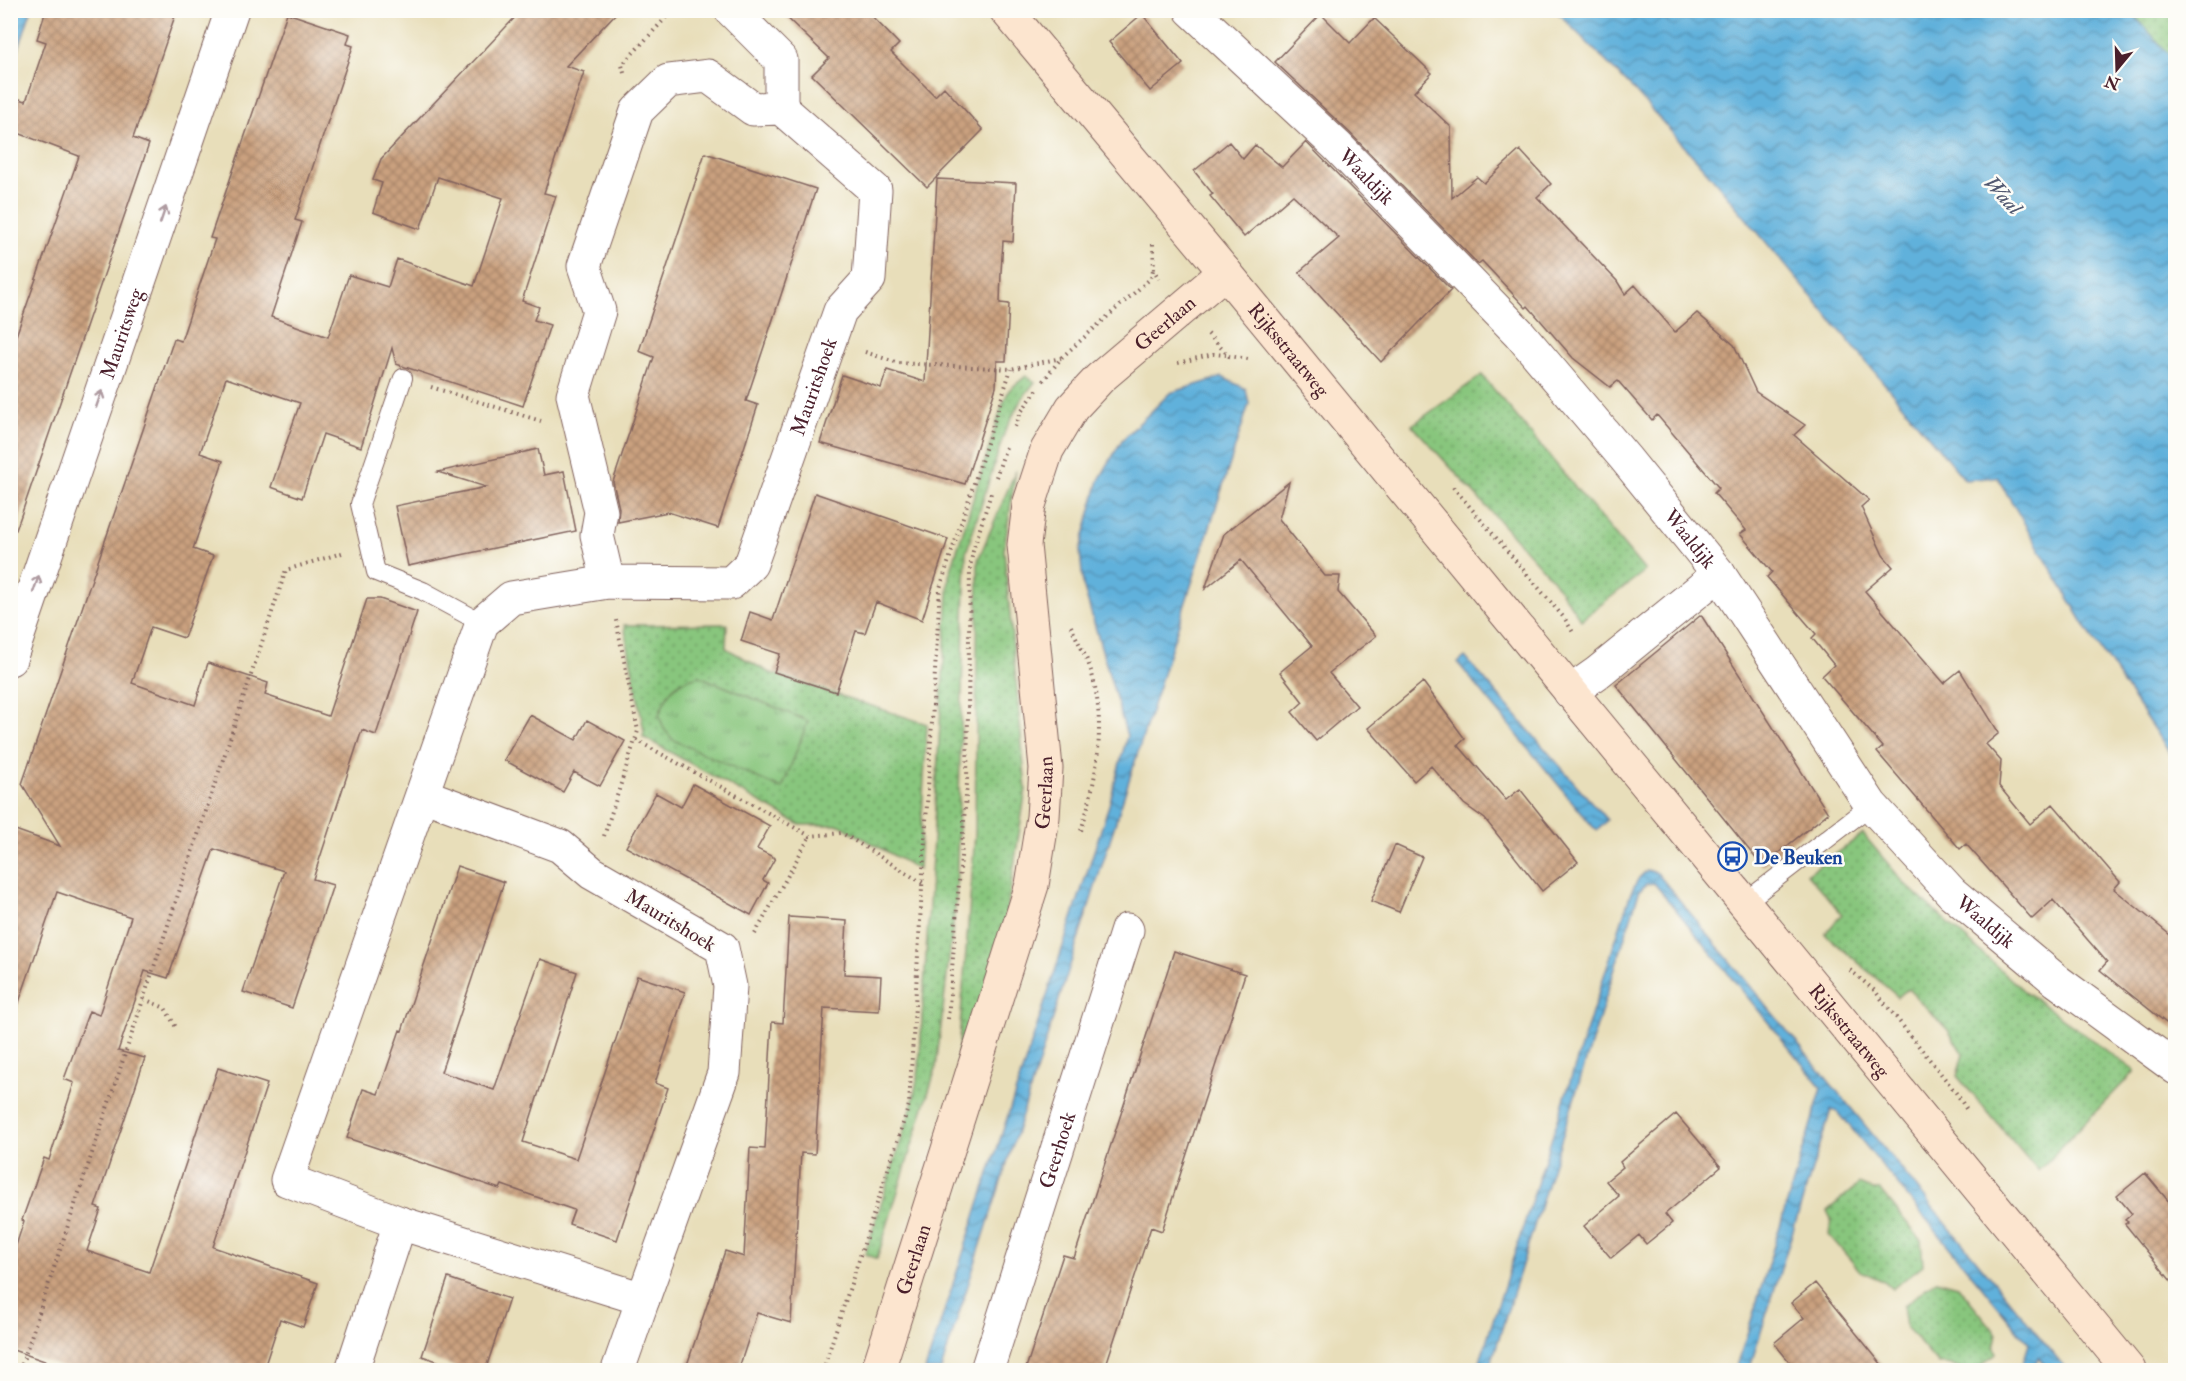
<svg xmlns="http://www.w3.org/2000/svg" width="2186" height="1381" font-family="'IM FELL Double Pica',serif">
	<defs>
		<pattern id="grass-dots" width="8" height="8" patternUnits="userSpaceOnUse" patternTransform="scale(1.5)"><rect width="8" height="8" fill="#88c67d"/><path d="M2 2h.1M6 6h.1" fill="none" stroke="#71a067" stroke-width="1.8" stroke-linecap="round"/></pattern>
		<pattern id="park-tufts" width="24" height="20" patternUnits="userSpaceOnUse" patternTransform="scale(1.5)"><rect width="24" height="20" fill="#88c67d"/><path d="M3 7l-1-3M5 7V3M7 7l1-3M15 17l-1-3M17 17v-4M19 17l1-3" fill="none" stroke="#71a067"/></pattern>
		<pattern id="water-waves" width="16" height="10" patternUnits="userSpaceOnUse" patternTransform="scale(1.5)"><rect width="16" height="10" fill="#60b1db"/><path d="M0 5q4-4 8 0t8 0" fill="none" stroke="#518fb2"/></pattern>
		<pattern id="building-cross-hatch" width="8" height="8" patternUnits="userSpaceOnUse" patternTransform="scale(1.5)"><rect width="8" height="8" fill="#caa17f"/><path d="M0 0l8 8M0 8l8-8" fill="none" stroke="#a68368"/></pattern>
	</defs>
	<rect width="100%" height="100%" fill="#fdfcf7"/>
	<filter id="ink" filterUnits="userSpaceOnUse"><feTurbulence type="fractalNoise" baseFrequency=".0167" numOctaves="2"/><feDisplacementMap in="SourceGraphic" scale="12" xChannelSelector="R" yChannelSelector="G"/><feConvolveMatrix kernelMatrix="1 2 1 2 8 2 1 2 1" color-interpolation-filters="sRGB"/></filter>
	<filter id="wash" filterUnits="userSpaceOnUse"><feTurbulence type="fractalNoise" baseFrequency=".008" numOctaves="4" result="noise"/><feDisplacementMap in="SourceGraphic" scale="24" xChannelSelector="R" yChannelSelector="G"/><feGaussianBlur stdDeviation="1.35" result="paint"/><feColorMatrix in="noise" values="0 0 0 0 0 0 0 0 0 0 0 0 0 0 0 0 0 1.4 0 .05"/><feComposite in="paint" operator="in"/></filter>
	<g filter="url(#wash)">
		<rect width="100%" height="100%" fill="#e8deba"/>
		<path fill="url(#grass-dots)" stroke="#697254" stroke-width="1.5" d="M 2130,11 L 2175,11 L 2175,61 Z
			M 1482,375 L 1645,571 L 1581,620 L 1552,579 L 1412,425 Z
			M 1026,376 L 1035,382 L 1021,400 L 1005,431 L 966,553 L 956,900 L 936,1068 L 877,1259 L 865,1254 L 912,1106 L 919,1069 L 949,576 L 1002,406 L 1009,390 Z
			M 1016,470 L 1004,550 L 1026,789 L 1004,930 L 956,1079 L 975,834 L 978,560 Z
			M 727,624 L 726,648 L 768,672 L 927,724 L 919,870 L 840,825 L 800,825 L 643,737 L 644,731 L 624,625 Z
			M 1863,834 L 1906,885 L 2023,990 L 2135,1071 L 2038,1171 L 1957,1076 L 1963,1054 L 1948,1030 L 1908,989 L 1898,997 L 1825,934 L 1842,914 L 1807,874 Z
			M 1859,1184 L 1873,1190 L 1880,1190 L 1921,1240 L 1923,1265 L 1892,1289 L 1883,1281 L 1860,1271 L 1829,1235 L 1831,1219 L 1827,1211 Z
			M 1936,1280 L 1958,1286 L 1997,1334 L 1994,1347 L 1996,1353 L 1976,1370 C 1962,1371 1952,1362 1938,1364 L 1906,1327 L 1903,1306 Z"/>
		<path fill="url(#park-tufts)" stroke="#697254" stroke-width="1.5" d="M 699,676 L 808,721 L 782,789 L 673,740 L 664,729 L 659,715 C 668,690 674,682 699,676 Z"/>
		<path fill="url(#water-waves)" stroke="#556883" stroke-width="1.5" d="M 11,10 L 31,11 L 11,72 L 10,11 Z
			M 1556,11 L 2130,11 L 2175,61 L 2175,761 L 2088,631 L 1997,477 L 1965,480 L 1709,174 L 1632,88 Z
			M 1222,377 L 1246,389 L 1249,404 L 941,1370 L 925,1370 L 1109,805 L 1127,736 L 1083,585 L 1080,550 L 1099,480 L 1122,440 L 1170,393 Z
			M 1465,657 L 1607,820 L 1598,830 L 1593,827 L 1458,663 Z
			M 1647,870 L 1657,873 L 2067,1370 L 2049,1370 L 2038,1357 L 2034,1370 L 2021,1370 L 2029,1344 L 1838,1112 L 1831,1110 L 1749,1370 L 1736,1370 L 1822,1088 L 1654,883 L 1646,884 L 1639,892 L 1489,1370 L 1477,1370 L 1631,892 L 1639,878 Z"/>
		<g id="blocks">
			<path fill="url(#building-cross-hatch)" d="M 46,10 L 177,10 L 133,138 L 149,144 L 16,530 L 10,530 L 10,353 L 79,156 L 10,130 L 10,96 L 26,101 L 46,42 L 37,39 Z
				M 522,10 L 619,10 L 566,66 L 584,72 L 544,193 L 556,196 L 522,301 L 539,307 L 534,320 L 550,325 L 523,406 L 396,364 L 392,348 L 361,447 L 323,434 L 302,498 L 271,487 L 300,403 L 226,378 L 200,453 L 223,461 L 193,549 L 213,556 L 184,638 L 151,627 L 132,683 L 195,705 L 208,663 L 268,683 L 265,695 L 328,716 L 367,599 L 380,599 L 417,612 L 376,735 L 362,730 L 313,879 L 333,885 L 292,1008 L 243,992 L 284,871 L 214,849 L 168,978 L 145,971 L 118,1051 L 145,1058 L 95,1207 L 101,1209 L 87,1251 L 149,1272 L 218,1068 L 267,1084 L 213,1247 L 318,1283 L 303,1327 L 280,1319 L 263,1371 L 73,1371 L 10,1349 L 10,1264 L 24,1221 L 22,1220 L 44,1158 L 49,1160 L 74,1083 L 64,1079 L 89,1011 L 99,1015 L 131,917 L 57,892 L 16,1011 L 10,1010 L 10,828 L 60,846 L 22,784 L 174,339 L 181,341 L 215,239 L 210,238 L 287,13 L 350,34 L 347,44 L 353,46 L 295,220 L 302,222 L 271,317 L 328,337 L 349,275 L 388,287 L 397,259 L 474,286 L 503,198 L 438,177 L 420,229 L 373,212 L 382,183 L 373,180 L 381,159 Z
				M 779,10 L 866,10 L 899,44 L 891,52 L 935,96 L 944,87 L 983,130 L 927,187 L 812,75 L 829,58 Z
				M 1142,14 L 1183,64 L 1150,91 L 1109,42 Z
				M 1321,14 L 1350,43 L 1374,18 L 1432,73 L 1414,92 L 1451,127 L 1452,198 L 1477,177 L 1484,183 L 1520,150 L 1551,184 L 1537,197 L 1617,281 L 1625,294 L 1635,285 L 1675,332 L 1697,313 L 1734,345 L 1756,392 L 1805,425 L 1794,435 L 1869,500 L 1861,507 L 1883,555 L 1893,567 L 1865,591 L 1944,683 L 1960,670 L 1999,733 L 1986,744 L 2001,761 L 1999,786 L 2030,824 L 2053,804 L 2120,882 L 2114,889 L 2175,939 L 2175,1030 L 2100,970 L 2107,962 L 2053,900 L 2032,919 L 1966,844 L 1960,849 L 1877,752 L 1883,747 L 1822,676 L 1834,665 L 1812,638 L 1816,634 L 1767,577 L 1772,572 L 1740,534 L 1746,530 L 1714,493 L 1719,488 L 1657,415 L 1652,420 L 1618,381 L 1610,387 L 1573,358 L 1528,306 L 1526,308 L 1482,261 L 1478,264 L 1350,133 L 1275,62 Z
				M 1229,142 L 1243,159 L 1255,145 L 1282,167 L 1306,142 L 1451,290 L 1381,362 L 1299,272 L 1339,238 L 1293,195 L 1244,237 L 1210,196 L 1213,194 L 1194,171 Z
				M 705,153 L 816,189 L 746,401 L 758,405 L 718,528 L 668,512 L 618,522 L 619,508 L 613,482 L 654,357 L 639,351 Z
				M 937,179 L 1016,183 L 1013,242 L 1003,241 L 1001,272 L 1000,303 L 1009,304 L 1006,361 L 997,361 L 996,387 L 965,484 L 820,443 L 842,375 L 881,388 L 887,370 L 925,382 Z
				M 538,449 L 544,475 L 564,471 L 576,531 L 408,566 L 395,506 L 486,487 L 438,472 Z
				M 1289,482 L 1279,519 L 1325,576 L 1340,576 L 1338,592 L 1376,636 L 1329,673 L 1357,706 L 1316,741 L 1292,712 L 1303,702 L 1280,672 L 1312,646 L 1241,560 L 1205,589 L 1224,534 Z
				M 815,493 L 948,539 L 922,620 L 876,602 L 865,633 L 856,631 L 836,692 L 774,672 L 780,654 L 741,641 L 750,612 L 773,620 Z
				M 1701,615 L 1828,813 L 1762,866 L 1616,685 Z
				M 1423,682 L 1465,739 L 1458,745 L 1506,800 L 1520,789 L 1578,862 L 1542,891 L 1485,819 L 1464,804 L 1431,766 L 1414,781 L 1368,728 Z
				M 530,715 L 576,740 L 587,720 L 625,741 L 600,786 L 574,772 L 563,792 L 504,760 Z
				M 693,784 L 770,826 L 757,849 L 775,858 L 763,880 L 768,883 L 751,915 L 626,847 L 656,793 L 681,807 Z
				M 1395,845 L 1422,857 L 1399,912 L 1371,901 Z
				M 457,866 L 504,882 L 441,1072 L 494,1090 L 540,959 L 577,972 L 523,1142 L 576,1159 L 637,976 L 685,992 L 655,1083 L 668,1088 L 617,1240 L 569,1224 L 574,1210 L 502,1185 L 500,1189 L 347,1138 L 363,1089 L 378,1094 L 400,1030 L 402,1031 Z
				M 789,917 L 847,921 L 844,974 L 881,976 L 879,1011 L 824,1008 L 815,1154 L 801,1153 L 791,1323 L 757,1313 L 738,1371 L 685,1371 L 725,1251 L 744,1257 L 750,1148 L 765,1149 L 772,1022 L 783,1023 Z
				M 1174,951 L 1245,974 L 1162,1231 L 1151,1227 L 1104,1371 L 1025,1371 L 1063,1255 L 1074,1258 Z
				M 1676,1114 L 1721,1167 L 1665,1214 L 1672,1223 L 1646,1244 L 1639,1235 L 1611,1258 L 1584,1226 L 1619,1196 L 1606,1181 L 1623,1167 L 1620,1162 Z
				M 2145,1173 L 2175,1209 L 2175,1286 L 2125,1224 L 2128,1222 L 2125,1220 L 2132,1214 L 2117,1196 Z
				M 448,1278 L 509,1299 L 485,1371 L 467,1371 L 422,1356 Z
				M 1815,1283 L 1887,1371 L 1797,1371 L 1774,1343 L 1804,1318 L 1791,1303 Z"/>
		</g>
	</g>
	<g filter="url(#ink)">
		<use href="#blocks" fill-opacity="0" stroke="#81625d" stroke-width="1.5"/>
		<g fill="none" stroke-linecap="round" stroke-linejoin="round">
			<defs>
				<path id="lane" d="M 403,378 L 360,504 L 376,572 L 423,591 L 482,623
					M 1744,903 L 1871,805"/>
				<g id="street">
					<path d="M 731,10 L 781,60 L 781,108"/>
					<path id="s1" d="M 1191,10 L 1337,146 L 1519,333 L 1625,458 L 1719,574 L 1871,805 L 1952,893 L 2057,981 L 2176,1068"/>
					<path id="s2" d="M 10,659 L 232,10"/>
					<path d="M 1570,692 L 1597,673 L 1719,574"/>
					<path d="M 400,1223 L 643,1299 L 724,1073 L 730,986 L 722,948 L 592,873 L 560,846 L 423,795"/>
					<path id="s3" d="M 352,1370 L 400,1223 L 287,1180 L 482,623 L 511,598 L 608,582 L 731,583 L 751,564 L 840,311 L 869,279 L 875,190 L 781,108 L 753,109 L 708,76 L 668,81 L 637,111 L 584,266 L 599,311 L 573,395 L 601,512 L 597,535 L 608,582"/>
					<path d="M 618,1370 L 643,1299"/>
					<path id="s4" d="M 987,1370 L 1127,930"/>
				</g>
				<g id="secondary">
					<path id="s5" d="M 1006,10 L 1225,272 L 2129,1370"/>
					<path id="s6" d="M 878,1370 L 1032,885 L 1043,817 L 1046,768 L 1024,545 L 1029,505 L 1047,450 L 1072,408 L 1100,378 L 1225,272"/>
				</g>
			</defs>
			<use href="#lane" stroke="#81625d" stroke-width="20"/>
			<use href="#street" stroke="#81625d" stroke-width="35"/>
			<use href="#secondary" stroke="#81625d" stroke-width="35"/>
			<path stroke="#81625d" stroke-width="4" stroke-dasharray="1.5 4.5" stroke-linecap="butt" d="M 624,73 L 622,65 L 673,10
				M 1153,244 L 1154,270 L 1159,279
				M 1208,334 L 1229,356 L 1248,359
				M 865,352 L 898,363 L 1011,369 L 1061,358
				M 1178,363 L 1213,354 L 1226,355
				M 1043,381 L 1062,357 L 1151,278 L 1153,270
				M 431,387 L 541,421
				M 1015,427 L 1021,412 L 1037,390
				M 996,477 L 1006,447
				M 1453,487 L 1565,619 L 1574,634
				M 1071,626 C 1078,643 1089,660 1093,678 C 1106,729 1096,784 1080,834
				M 636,740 L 810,836 L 842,833 L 924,884
				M 604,836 L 638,731 L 616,620
				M 755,934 L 810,836
				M 1850,970 L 1875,991 L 1957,1094 L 1968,1112
				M 144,999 L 165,1008 L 177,1029
				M 948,1019 L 967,783 L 970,568 L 973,551 L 991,493
				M 20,1370 L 286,570 L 342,553
				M 823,1370 L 909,1105 L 940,588 L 1011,369"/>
			<use href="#lane" stroke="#fff" stroke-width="18"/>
			<use href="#street" stroke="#fff" stroke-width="33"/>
			<use href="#secondary" stroke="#fce5cf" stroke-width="33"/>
		</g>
		<defs><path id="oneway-shaft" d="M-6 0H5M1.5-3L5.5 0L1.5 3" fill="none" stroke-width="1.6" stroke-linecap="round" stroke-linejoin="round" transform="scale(1.5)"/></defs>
		<g stroke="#ae9aa0">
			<use href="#oneway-shaft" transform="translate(163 215) rotate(-71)"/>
			<use href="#oneway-shaft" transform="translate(99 399) rotate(-71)"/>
			<use href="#oneway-shaft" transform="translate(36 584) rotate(-71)"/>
		</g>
	</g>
	<defs>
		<symbol id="bus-ring" viewBox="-11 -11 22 22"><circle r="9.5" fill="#fdfcf7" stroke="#1a4fb4" stroke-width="1.5"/><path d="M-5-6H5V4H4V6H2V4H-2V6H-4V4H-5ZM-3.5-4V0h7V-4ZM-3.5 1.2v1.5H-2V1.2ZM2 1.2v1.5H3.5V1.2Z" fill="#1a4fb4"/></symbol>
	</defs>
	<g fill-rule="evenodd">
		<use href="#bus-ring" x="1716" y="840" width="33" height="33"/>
	</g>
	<g text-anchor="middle" stroke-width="5" stroke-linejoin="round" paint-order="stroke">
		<g font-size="20" fill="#4a1f2b" stroke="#fdfcf7">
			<text dy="7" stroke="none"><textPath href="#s1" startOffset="242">Waaldijk</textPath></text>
			<text dy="7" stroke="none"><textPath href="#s6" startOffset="1124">Geerlaan</textPath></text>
			<text dy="7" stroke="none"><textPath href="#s2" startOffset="344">Mauritsweg</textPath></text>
			<text dy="7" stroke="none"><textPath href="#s5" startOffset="442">Rijksstraatweg</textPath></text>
			<text dy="7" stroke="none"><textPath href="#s3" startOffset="1341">Mauritshoek</textPath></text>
			<text dy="7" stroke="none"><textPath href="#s1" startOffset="728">Waaldijk</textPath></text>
			<text dy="7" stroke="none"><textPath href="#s6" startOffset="602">Geerlaan</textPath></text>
			<text transform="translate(671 920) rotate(31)" y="7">Mauritshoek</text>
			<text dy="7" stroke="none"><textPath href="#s1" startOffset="1214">Waaldijk</textPath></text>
			<text dy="7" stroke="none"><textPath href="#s5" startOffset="1324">Rijksstraatweg</textPath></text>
			<text dy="7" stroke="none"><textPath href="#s4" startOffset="231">Geerhoek</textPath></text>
			<text dy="7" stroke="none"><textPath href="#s6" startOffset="116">Geerlaan</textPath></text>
		</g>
		<g font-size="20" font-weight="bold" fill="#164399" stroke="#fdfcf7" text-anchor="start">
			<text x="1754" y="864">De Beuken</text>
		</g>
		<g font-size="21" font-style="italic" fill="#535971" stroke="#fdfcf7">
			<text transform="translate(2003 195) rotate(47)" y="7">Waal</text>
		</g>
	</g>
	<rect width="2186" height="1381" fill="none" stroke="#fdfcf7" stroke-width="36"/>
	<g transform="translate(2117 69) rotate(199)" stroke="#fdfcf7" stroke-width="4.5" paint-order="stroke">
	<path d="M0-4.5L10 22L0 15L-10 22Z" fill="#4a1f2b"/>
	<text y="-9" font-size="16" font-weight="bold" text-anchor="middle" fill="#4a1f2b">N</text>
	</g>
</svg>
